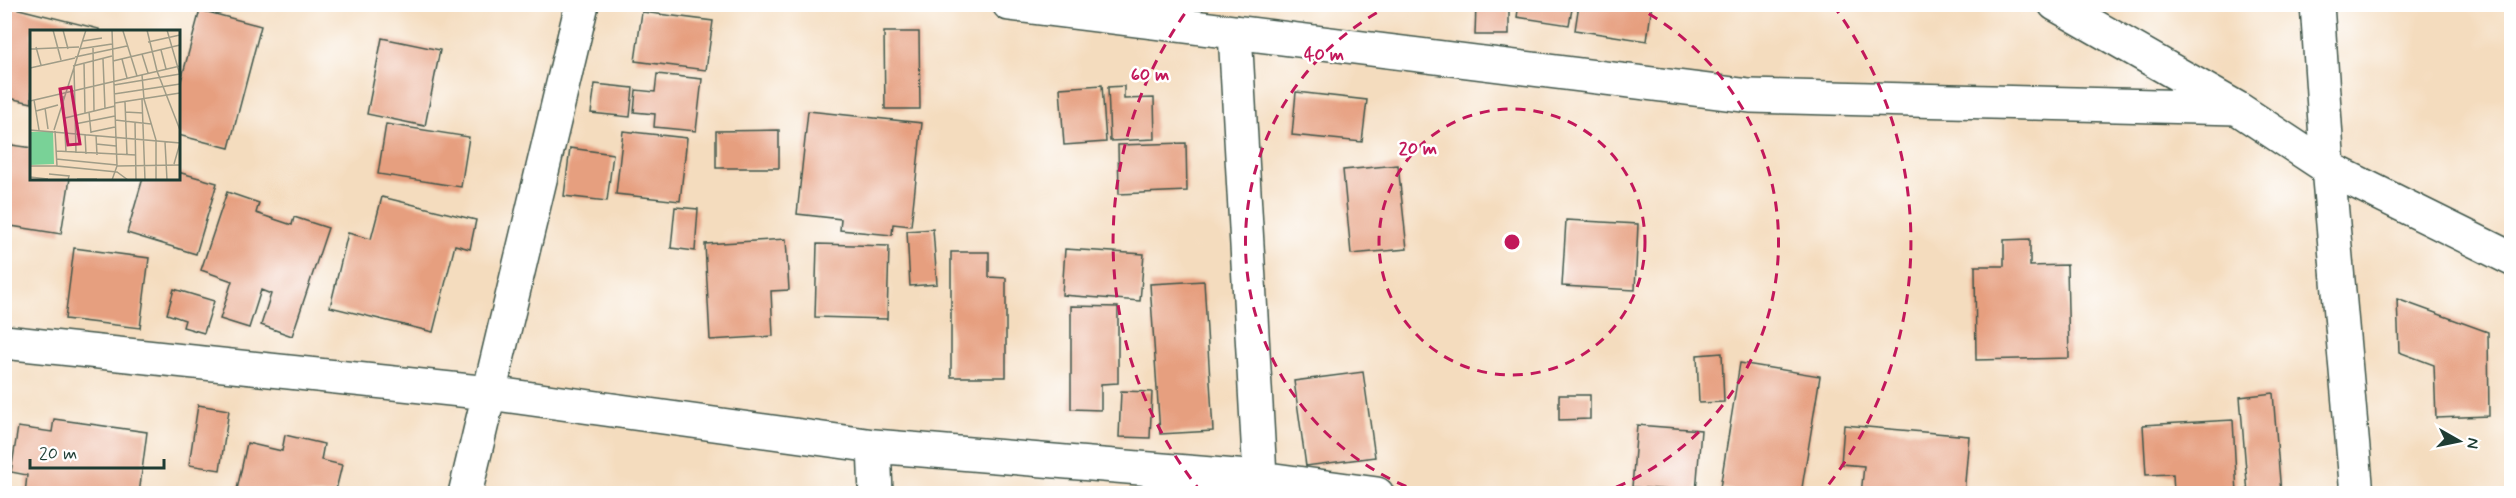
<svg xmlns="http://www.w3.org/2000/svg" width="2516" height="498" font-family="Mynerve,sans-serif">
	<rect width="100%" height="100%" fill="#fff"/>
	<filter id="ink" filterUnits="userSpaceOnUse"><feTurbulence type="fractalNoise" baseFrequency=".0167" numOctaves="2"/><feDisplacementMap in="SourceGraphic" scale="12" xChannelSelector="R" yChannelSelector="G"/><feConvolveMatrix kernelMatrix="1 2 1 2 8 2 1 2 1" color-interpolation-filters="sRGB"/></filter>
	<filter id="wash" filterUnits="userSpaceOnUse"><feTurbulence type="fractalNoise" baseFrequency=".008" numOctaves="4" result="noise"/><feDisplacementMap in="SourceGraphic" scale="24" xChannelSelector="R" yChannelSelector="G"/><feGaussianBlur stdDeviation="1.35" result="paint"/><feColorMatrix in="noise" values="0 0 0 0 0 0 0 0 0 0 0 0 0 0 0 0 0 1.4 0 .05"/><feComposite in="paint" operator="in"/></filter>
	<g filter="url(#wash)">
		<rect width="100%" height="100%" fill="#f4dcbe"/>
		<g id="blocks">
			<path fill="#e69f7f" d="M 1476,4 L 1509,4 L 1509,35 L 1475,35 Z
				M 1519,4 L 1573,4 L 1569,25 L 1517,17 Z
				M 1579,4 L 1652,4 L 1647,41 L 1575,30 Z
				M 11,7 L 99,29 L 99,32 L 32,32 L 32,103 L 4,97 L 4,31 Z
				M 200,10 L 261,26 L 229,148 L 178,135 L 178,92 Z
				M 642,12 L 713,21 L 706,70 L 635,61 Z
				M 884,32 L 919,32 L 920,109 L 885,109 Z
				M 382,38 L 440,50 L 425,126 L 367,114 Z
				M 657,74 L 702,79 L 696,131 L 654,127 L 655,114 L 634,112 L 636,90 L 655,92 Z
				M 595,84 L 633,88 L 630,117 L 591,113 Z
				M 1102,85 L 1106,142 L 1064,145 L 1060,88 Z
				M 1124,86 L 1124,99 L 1154,98 L 1155,139 L 1110,141 L 1108,87 Z
				M 1296,92 L 1367,100 L 1362,142 L 1292,135 Z
				M 808,111 L 922,123 L 911,226 L 893,224 L 892,235 L 840,230 L 841,219 L 797,214 Z
				M 386,124 L 469,137 L 461,187 L 378,174 Z
				M 779,130 L 779,168 L 716,168 L 716,131 Z
				M 623,131 L 687,138 L 680,201 L 616,194 Z
				M 1186,143 L 1187,191 L 1119,194 L 1118,145 Z
				M 5,144 L 32,148 L 32,178 L 70,178 L 61,234 L 5,225 Z
				M 570,148 L 613,154 L 607,201 L 564,196 Z
				M 1398,165 L 1407,249 L 1351,254 L 1343,170 Z
				M 178,172 L 217,183 L 196,254 L 127,233 L 143,178 L 178,178 Z
				M 227,192 L 259,203 L 256,213 L 292,225 L 294,217 L 328,228 L 292,336 L 261,325 L 271,294 L 261,290 L 249,328 L 220,319 L 232,281 L 201,270 Z
				M 382,197 L 476,220 L 470,249 L 455,245 L 433,332 L 330,307 L 348,233 L 371,239 Z
				M 675,207 L 698,209 L 695,251 L 671,248 Z
				M 1566,220 L 1638,224 L 1635,290 L 1562,286 Z
				M 933,229 L 937,284 L 910,286 L 907,231 Z
				M 786,239 L 789,290 L 771,291 L 773,336 L 710,340 L 705,244 Z
				M 2030,239 L 2030,266 L 2067,265 L 2069,358 L 1976,360 L 1975,266 L 2004,266 L 2004,240 Z
				M 817,244 L 889,246 L 887,319 L 815,317 Z
				M 74,248 L 149,258 L 140,328 L 65,319 Z
				M 1065,249 L 1144,254 L 1140,301 L 1062,295 Z
				M 951,252 L 989,252 L 989,277 L 1006,278 L 1006,377 L 951,377 Z
				M 1204,281 L 1213,431 L 1160,434 L 1150,284 Z
				M 174,289 L 214,301 L 204,333 L 183,327 L 185,320 L 167,314 Z
				M 2397,299 L 2488,332 L 2489,416 L 2436,418 L 2434,365 L 2399,352 Z
				M 1071,306 L 1118,307 L 1118,383 L 1101,384 L 1101,410 L 1071,409 Z
				M 1722,353 L 1724,402 L 1699,403 L 1697,355 Z
				M 1740,363 L 1820,376 L 1801,494 L 1756,494 L 1720,488 Z
				M 1363,372 L 1375,457 L 1306,466 L 1294,381 Z
				M 1121,391 L 1152,392 L 1150,438 L 1119,437 Z
				M 2273,393 L 2281,494 L 2248,494 L 2240,397 Z
				M 1559,395 L 1590,395 L 1590,419 L 1559,420 Z
				M 198,405 L 229,410 L 220,470 L 189,465 Z
				M 54,419 L 147,432 L 139,494 L 25,494 L 27,475 L 11,472 L 18,427 L 52,432 Z
				M 2233,420 L 2237,494 L 2174,494 L 2173,474 L 2146,475 L 2143,425 Z
				M 1637,425 L 1701,430 L 1696,492 L 1632,487 Z
				M 1844,425 L 1969,436 L 1964,494 L 1861,494 L 1864,466 L 1841,464 Z
				M 285,435 L 324,444 L 321,460 L 342,465 L 335,494 L 236,494 L 247,443 L 282,451 Z"/>
		</g>
	</g>
	<g filter="url(#ink)">
		<use href="#blocks" fill-opacity="0" stroke="#3f5549" stroke-width="1.5"/>
		<g fill="none" stroke-linecap="round" stroke-linejoin="round">
			<defs>
				<path id="minor" d="M 1009,4 L 1750,96 L 2237,108
					M 2055,4 L 2237,108 L 2328,168 L 2512,259
					M 2317,4 L 2328,168 L 2357,494
					M 1235,32 L 1261,494
					M 4,342 L 489,393 L 874,446 L 1260,478 L 1377,494
					M 874,446 L 876,494
					M 465,494 L 582,4"/>
			</defs>
			<use href="#minor" stroke="#3f5549" stroke-width="36"/>
			<use href="#minor" stroke="#fff" stroke-width="33"/>
		</g>
	</g>
	<g fill="none" stroke="#c2185b" stroke-width="3" stroke-dasharray="10 8">
		<circle cx="1512" cy="242" r="133"/>
		<path d="M1423 493A266 266 0 0 1 1391 5M1633 5A266 266 0 0 1 1601 493"/>
		<path d="M1202 493A399 399 0 0 1 1191 5M1833 5A399 399 0 0 1 1822 493"/>
	</g>
	<g transform="translate(30 30)">
		<rect width="150" height="150" fill="#f4dcbe"/>
		<path d="M 23,101 L 24,134 L 0,135 L 0,102 Z" fill="#79d297"/>
		<path fill="none" stroke="#9f9c87" stroke-width="1.5" d="M 23,0 L 31,30M 33,0 L 38,19M 82,0 L 87,136 L 82,150M 117,0 L 127,41 L 150,100M 137,0 L 150,45M 93,1 L 107,46M 53,11 L 72,8M 118,12 L 150,5M 6,17 L 11,35M 63,18 L 64,81M 0,19 L 49,17M 49,19 L 82,14M 131,20 L 136,39M 112,24 L 118,43M 45,27 L 97,16M 73,29 L 75,79M 92,29 L 97,48M 83,31 L 150,15M 54,33 L 55,83M 43,36 L 82,26M 44,37 L 46,123M 0,38 L 45,28M 112,45 L 114,69 L 126,110 L 126,150M 84,55 L 150,44M 84,64 L 150,54M 33,66 L 36,122M 112,69 L 115,150M 4,70 L 9,100M 0,71 L 150,36M 95,72 L 97,125M 85,73 L 150,63M 15,78 L 18,99M 6,81 L 28,75M 59,82 L 61,103M 95,82 L 113,83M 35,88 L 85,76M 85,90 L 121,94M 105,92 L 106,150M 45,94 L 85,86M 0,100 L 150,113 L 144,134M 24,100 L 56,0M 25,101 L 27,136 L 87,142 L 98,150M 61,102 L 85,97M 55,104 L 56,124M 66,105 L 67,125M 135,112 L 137,150M 66,114 L 86,116M 26,121 L 106,125M 26,129 L 87,135M 0,136 L 27,136M 87,136 L 150,135M 19,144 L 39,146 L 38,150M 0,147 L 18,149M 47,149 L 67,149"/>
		<path fill="#c2185b" fill-opacity="0.15" stroke="#c2185b" stroke-width="3" d="M 41,57 L 50,114 L 38,115 L 30,59 Z"/>
		<rect width="150" height="150" fill="none" stroke="#1f3d34" stroke-width="3"/>
	</g>
	<circle cx="1512" cy="242" r="9" fill="#c2185b" stroke="#fff" stroke-width="3"/>
	<g font-size="18" text-anchor="middle" font-weight="bold" fill="#c2185b" stroke="#fff" stroke-width="5" stroke-linejoin="round" paint-order="stroke">
		<text x="1324" y="60">40 m</text>
		<text x="1150" y="80">60 m</text>
		<text x="1418" y="154">20 m</text>
	</g>
	<rect width="2516" height="498" fill="none" stroke="#fff" stroke-width="24"/>
	<g transform="translate(2459 441) rotate(99)" stroke="#ffffff" stroke-width="4.5" paint-order="stroke">
	<path d="M0-4.5L10 22L0 15L-10 22Z" fill="#1f3d34"/>
	<text y="-9" font-size="16" font-weight="bold" text-anchor="middle" fill="#1f3d34">N</text>
	</g>
	<path d="M30 459v9h134v-9" fill="none" stroke="#1f3d34" stroke-width="3"/>
	<text x="39" y="459" font-size="18" fill="#1f3d34" stroke="#ffffff" stroke-width="4.5" paint-order="stroke">20 m</text>
</svg>
